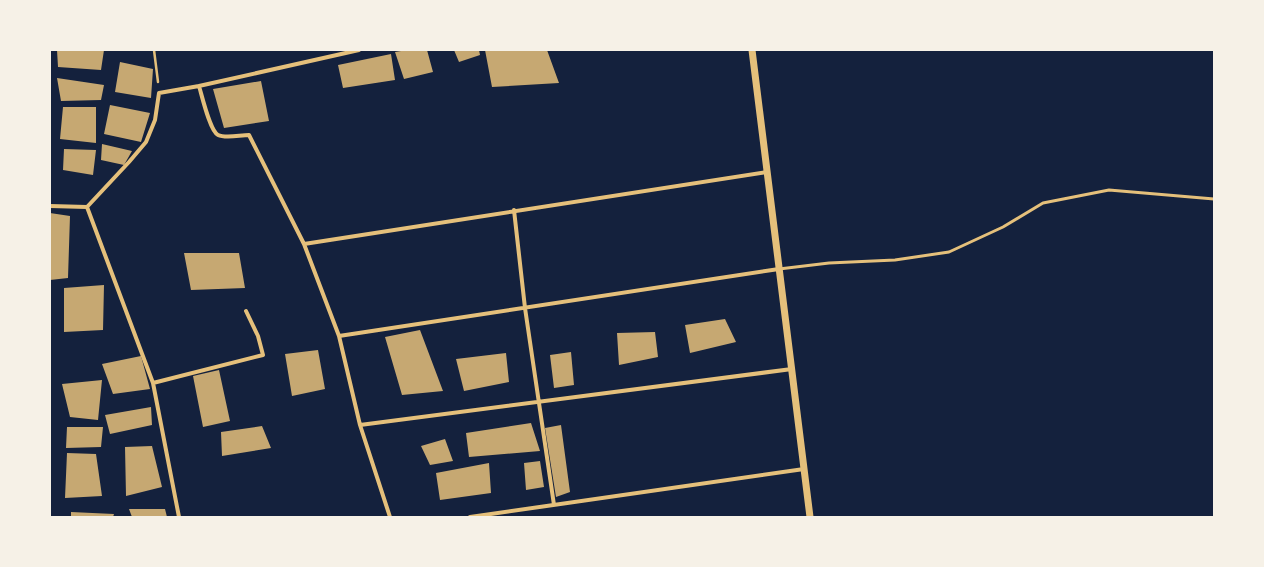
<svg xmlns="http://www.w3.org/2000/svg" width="1264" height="567" font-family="'Zilla Slab',serif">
	<rect width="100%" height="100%" fill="#14213d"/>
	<path fill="#c6a872" d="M 57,50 L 104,50 L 101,70 L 58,67 Z
		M 407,50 L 427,50 L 433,72 L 404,79 L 395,52 Z
		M 454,50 L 479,50 L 480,55 L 459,62 Z
		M 485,50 L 547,50 L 559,83 L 492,87 Z
		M 391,54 L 395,80 L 343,88 L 338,65 Z
		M 120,62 L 153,69 L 151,98 L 115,92 Z
		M 57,78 L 104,85 L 101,100 L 61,101 Z
		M 261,81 L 269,121 L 224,128 L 213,89 Z
		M 110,105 L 150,113 L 141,142 L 104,134 Z
		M 63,107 L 96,107 L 96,143 L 60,139 Z
		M 102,144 L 132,151 L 124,165 L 101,160 Z
		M 64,149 L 96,150 L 93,175 L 63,170 Z
		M 50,213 L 70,216 L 68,278 L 50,280 Z
		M 184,253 L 239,253 L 245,288 L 191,290 Z
		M 104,285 L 103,330 L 64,332 L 64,288 Z
		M 725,319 L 736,342 L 690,353 L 685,325 Z
		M 420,330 L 443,391 L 402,395 L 385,337 Z
		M 655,332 L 658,357 L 619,365 L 617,333 Z
		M 318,350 L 325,389 L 292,396 L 285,354 Z
		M 571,352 L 574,385 L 554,388 L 550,355 Z
		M 506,353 L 509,382 L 464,391 L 456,359 Z
		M 141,356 L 150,389 L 113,394 L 102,364 Z
		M 219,370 L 230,421 L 203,427 L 193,376 Z
		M 102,380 L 98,420 L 70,417 L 62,384 Z
		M 151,407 L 152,425 L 110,434 L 105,415 Z
		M 531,423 L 540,451 L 469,457 L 466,433 Z
		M 561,425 L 570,492 L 556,497 L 545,428 Z
		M 262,426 L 271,448 L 222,456 L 221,432 Z
		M 67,427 L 103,427 L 101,447 L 66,448 Z
		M 445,439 L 453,461 L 430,465 L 421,446 Z
		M 152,446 L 162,487 L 126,496 L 125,447 Z
		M 67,453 L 96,454 L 102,496 L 65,498 Z
		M 540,461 L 544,487 L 526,490 L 524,463 Z
		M 489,463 L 491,493 L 440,500 L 436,473 Z
		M 129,509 L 165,509 L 167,517 L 132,517 Z
		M 71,512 L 114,514 L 113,517 L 71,517 Z"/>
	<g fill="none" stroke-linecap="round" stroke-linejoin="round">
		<path stroke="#e5c07b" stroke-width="2.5" d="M 154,50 L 158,82"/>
		<path stroke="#e5c07b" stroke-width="3" d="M 779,269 L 829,263 L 895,260 L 949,252 L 1003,227 L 1043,203 L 1109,190 L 1214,199"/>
		<path stroke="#e5c07b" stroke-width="4" d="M 199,86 C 202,96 210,131 218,135 C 226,139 240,135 249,135 L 304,244 L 339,336 L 360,425 L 390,517
			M 50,206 L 87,207
			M 514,210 L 525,308 L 554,505
			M 304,244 L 767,172
			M 339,336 L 779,269
			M 153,383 L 263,355 L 258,336 L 246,311
			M 360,425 L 792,369
			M 179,517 L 153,383 L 87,207 L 129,162 L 146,142 L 155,120 L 159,93 L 199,86 L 359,50
			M 470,517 L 804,469"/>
		<path stroke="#e5c07b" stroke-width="7" d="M 752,50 L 810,517"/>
	</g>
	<rect width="1264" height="567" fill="none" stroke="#f6f1e7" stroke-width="102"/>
</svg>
